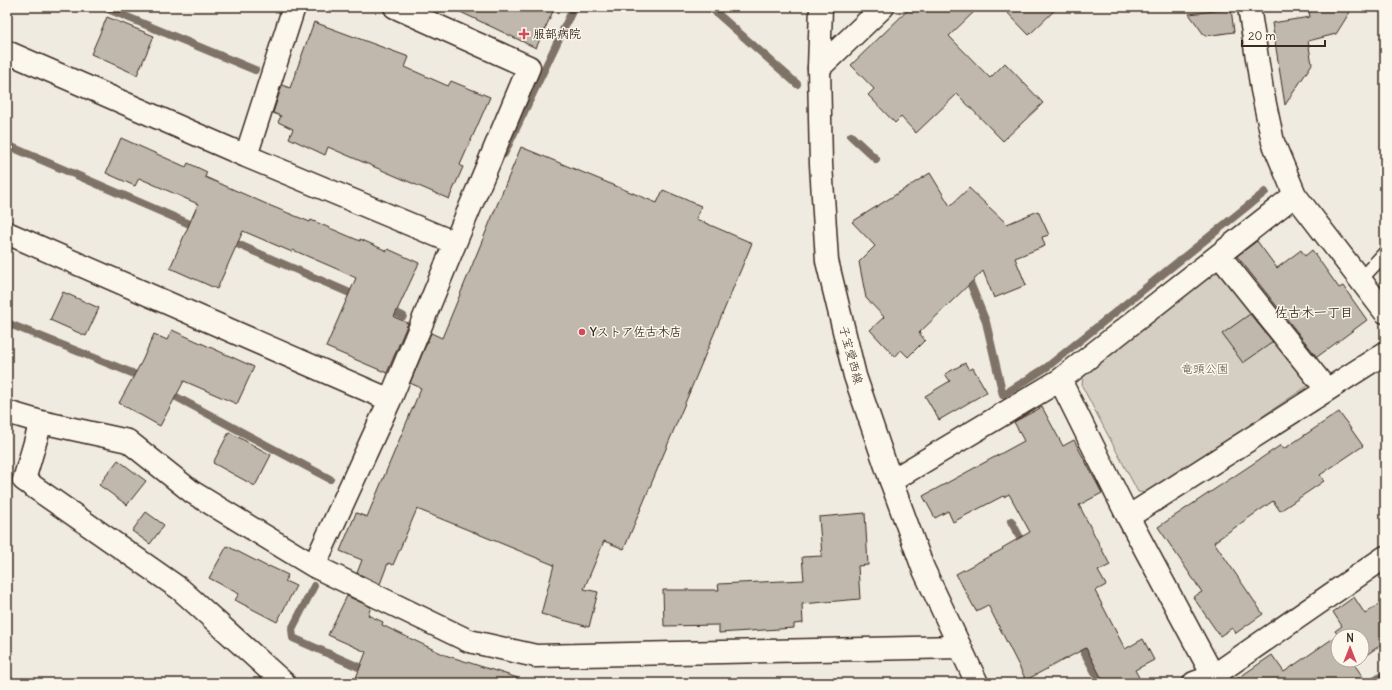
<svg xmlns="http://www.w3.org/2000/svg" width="1392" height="690" font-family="Delius,'Klee One',sans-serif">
	<rect width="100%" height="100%" fill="#f0ebe0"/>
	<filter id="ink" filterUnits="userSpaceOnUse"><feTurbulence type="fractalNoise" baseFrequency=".025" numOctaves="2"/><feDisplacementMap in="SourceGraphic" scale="8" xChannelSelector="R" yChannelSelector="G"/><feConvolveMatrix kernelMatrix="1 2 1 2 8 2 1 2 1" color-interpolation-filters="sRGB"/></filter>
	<g filter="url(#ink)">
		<path fill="#d5cec3" stroke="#887c70" d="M 1217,268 L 1312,383 L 1149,493 L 1138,492 L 1082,386 L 1083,375 Z"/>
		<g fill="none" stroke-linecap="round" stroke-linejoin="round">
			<path stroke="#7f7367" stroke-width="8" d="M 103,7 L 255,70
				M 710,7 L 797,84
				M 851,136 L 876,159
				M 7,145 L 199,228
				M 504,154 L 574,7
				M 228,240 L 359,297
				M 965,274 L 971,285 L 986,322 L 1003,395 L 1047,367 L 1265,192
				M 386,308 L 403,316
				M 7,323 L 132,373 L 143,379
				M 167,392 L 330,479
				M 1011,521 L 1025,547
				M 314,586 L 292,629 L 293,638 L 370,672
				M 1078,641 L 1101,683
				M 1371,683 L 1385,674"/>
		</g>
		<path fill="#c0b8ad" stroke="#3b2a1e" d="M 450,7 L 555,7 L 536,48 Z
			M 911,7 L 979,7 L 949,36 L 990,78 L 1005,63 L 1043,103 L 1003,141 L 957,94 L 916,133 L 901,117 L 895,123 L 868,95 L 874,89 L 851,65 Z
			M 1002,7 L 1058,7 L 1029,35 Z
			M 1308,7 L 1353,7 L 1336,34 L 1308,41 L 1312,64 L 1285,105 L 1272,23 L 1310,17 Z
			M 1231,9 L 1234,32 L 1205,36 L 1189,14 Z
			M 107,17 L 154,36 L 137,75 L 91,54 Z
			M 314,22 L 409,57 L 405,67 L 448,86 L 451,81 L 490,97 L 460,165 L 463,167 L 449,199 L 328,147 L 325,155 L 289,138 L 293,129 L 278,122 L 281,116 L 273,113 L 282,85 L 290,88 Z
			M 121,138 L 186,167 L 188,163 L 207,172 L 205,177 L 271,206 L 310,222 L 311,220 L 360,241 L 360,239 L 387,251 L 388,249 L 419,263 L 394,317 L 408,323 L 387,373 L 326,347 L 356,278 L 337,269 L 293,250 L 292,252 L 243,231 L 217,289 L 170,268 L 198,204 L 139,178 L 135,186 L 106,173 Z
			M 521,147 L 657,203 L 663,190 L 701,206 L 696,219 L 752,243 L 624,549 L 604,541 L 584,589 L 598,592 L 589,627 L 541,614 L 554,565 L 417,509 L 393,565 L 388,563 L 380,584 L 357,573 L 362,560 L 340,551 L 356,513 L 367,517 L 421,388 L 410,383 L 431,333 L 442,338 Z
			M 930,173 L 950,206 L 969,188 L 1007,224 L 1038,211 L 1049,235 L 1042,237 L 1045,246 L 1015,258 L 1026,285 L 994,298 L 983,271 L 919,333 L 925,340 L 908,357 L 901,350 L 895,357 L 870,330 L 884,317 L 866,298 L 859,262 L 875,246 L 852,222 Z
			M 1257,241 L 1277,268 L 1301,250 L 1305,256 L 1312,250 L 1339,288 L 1343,286 L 1367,320 L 1317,357 L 1237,256 Z
			M 63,292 L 99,308 L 86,336 L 50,320 Z
			M 1250,314 L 1273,342 L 1243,363 L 1222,334 Z
			M 172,330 L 254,367 L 237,404 L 184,381 L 160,426 L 119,403 L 142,361 L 154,334 L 167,340 Z
			M 965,363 L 969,370 L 973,368 L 987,392 L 939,420 L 925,396 L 950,381 L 945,374 Z
			M 1042,407 L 1063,446 L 1074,440 L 1102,493 L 1079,505 L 1110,565 L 1098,571 L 1106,585 L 1095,591 L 1125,649 L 1143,639 L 1154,660 L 1135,670 L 1142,683 L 1104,683 L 1086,648 L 1026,680 L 988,605 L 976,611 L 956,574 L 1003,549 L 1002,548 L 1030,532 L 1009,494 L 1004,497 L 1003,496 L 953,522 L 948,511 L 935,518 L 923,496 L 1024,441 L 1014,422 Z
			M 1339,412 L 1363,446 L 1320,475 L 1324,481 L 1280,511 L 1273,501 L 1214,542 L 1263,614 L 1236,633 L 1232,628 L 1220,636 L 1193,597 L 1202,592 L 1158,527 L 1281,445 L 1284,449 Z
			M 229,432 L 271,455 L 255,486 L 213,463 Z
			M 118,460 L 146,481 L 127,505 L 99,485 Z
			M 146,512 L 164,525 L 150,544 L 132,531 Z
			M 865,513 L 868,565 L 858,566 L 860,599 L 802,604 L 803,623 L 794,624 L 794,628 L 719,633 L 719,625 L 664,626 L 663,590 L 719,590 L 718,584 L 804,580 L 802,557 L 822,556 L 819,517 Z
			M 227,546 L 268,567 L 269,566 L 288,575 L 285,581 L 296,586 L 277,622 L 235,600 L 239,594 L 209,578 Z
			M 347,596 L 371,607 L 368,615 L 383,622 L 382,625 L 445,655 L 518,678 L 518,683 L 354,683 L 366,652 L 328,635 Z
			M 1354,597 L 1365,614 L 1385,600 L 1385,642 L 1362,658 L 1362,636 L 1338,636 L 1338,660 L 1360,660 L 1354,664 L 1367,683 L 1231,683 L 1272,655 L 1284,672 L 1338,635 L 1335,631 L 1342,626 L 1333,612 Z"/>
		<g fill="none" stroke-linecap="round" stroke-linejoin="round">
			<defs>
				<path id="service" d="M 1360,280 L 1385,253"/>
				<path id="minor" d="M 395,7 L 529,67 L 455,243
					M 7,52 L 246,156
					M 819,68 L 883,7
					M 7,233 L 390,400 L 455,243 L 246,156 L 294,7
					M 1219,255 L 1327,390
					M 1060,380 L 1128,517 L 1217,683
					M 7,412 L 41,422 L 24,480 L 180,589 L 284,683
					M 41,422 L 128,441 L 192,492 L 314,566 L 469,641 L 536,656 L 960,647
					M 891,481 L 1060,380 L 1295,195
					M 1128,517 L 1385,353
					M 314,566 L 390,400
					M 1194,683 L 1213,676 L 1385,557"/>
				<path id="tertiary" d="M 1249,7 L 1262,90 L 1273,142 L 1295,195 L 1385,312"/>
				<path id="secondary" d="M 821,7 L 819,68 L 821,164 L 827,261 L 855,376 L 891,481 L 923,568 L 977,683"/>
			</defs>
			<use href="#service" stroke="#3b2a1e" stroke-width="16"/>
			<use href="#minor" stroke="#3b2a1e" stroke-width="25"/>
			<use href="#tertiary" stroke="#3b2a1e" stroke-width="25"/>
			<use href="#secondary" stroke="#3b2a1e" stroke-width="25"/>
			<use href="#service" stroke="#fbf7ec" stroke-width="13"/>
			<use href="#minor" stroke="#fbf7ec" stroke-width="22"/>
			<use href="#tertiary" stroke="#fbf7ec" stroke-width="22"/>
			<use href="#secondary" stroke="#fbf7ec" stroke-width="22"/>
		</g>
	</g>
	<g fill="#d1495b" stroke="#fbf7ec" stroke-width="1.5">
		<path d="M522 28h4v4h4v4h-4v4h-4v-4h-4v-4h4z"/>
		<circle cx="582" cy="332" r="4"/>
	</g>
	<g text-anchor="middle" stroke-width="3" stroke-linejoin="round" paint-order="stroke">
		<g font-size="12" font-weight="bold" fill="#3b2a1e" stroke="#fbf7ec" text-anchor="start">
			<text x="533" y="38">服部病院</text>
			<text x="590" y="336">Yストア佐古木店</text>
		</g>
		<g font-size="12" fill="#3b2a1e" stroke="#fbf7ec">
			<text transform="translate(851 355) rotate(75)" y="4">子宝愛西線</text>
		</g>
		<g font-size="12" fill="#625347" stroke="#fbf7ec">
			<text x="1205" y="373">竜頭公園</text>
		</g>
		<g font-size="13" font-weight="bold" fill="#3b2a1e" stroke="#fbf7ec">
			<text x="1314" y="317">佐古木一丁目</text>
		</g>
	</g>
	<rect width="1392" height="690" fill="none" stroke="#fbf7ec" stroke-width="24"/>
	<rect x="12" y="12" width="1368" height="666" fill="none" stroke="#3b2a1e" stroke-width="1.5" filter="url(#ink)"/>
	<g transform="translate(1350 648)"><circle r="19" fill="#fbf7ec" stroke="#aea59a"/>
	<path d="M0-3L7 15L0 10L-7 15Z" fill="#d1495b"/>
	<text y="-6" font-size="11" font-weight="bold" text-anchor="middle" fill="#3b2a1e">N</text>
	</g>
	<path d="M1242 40v6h83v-6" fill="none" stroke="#3b2a1e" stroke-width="2"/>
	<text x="1248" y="40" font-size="12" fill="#3b2a1e" stroke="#fbf7ec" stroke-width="3" paint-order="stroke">20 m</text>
</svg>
